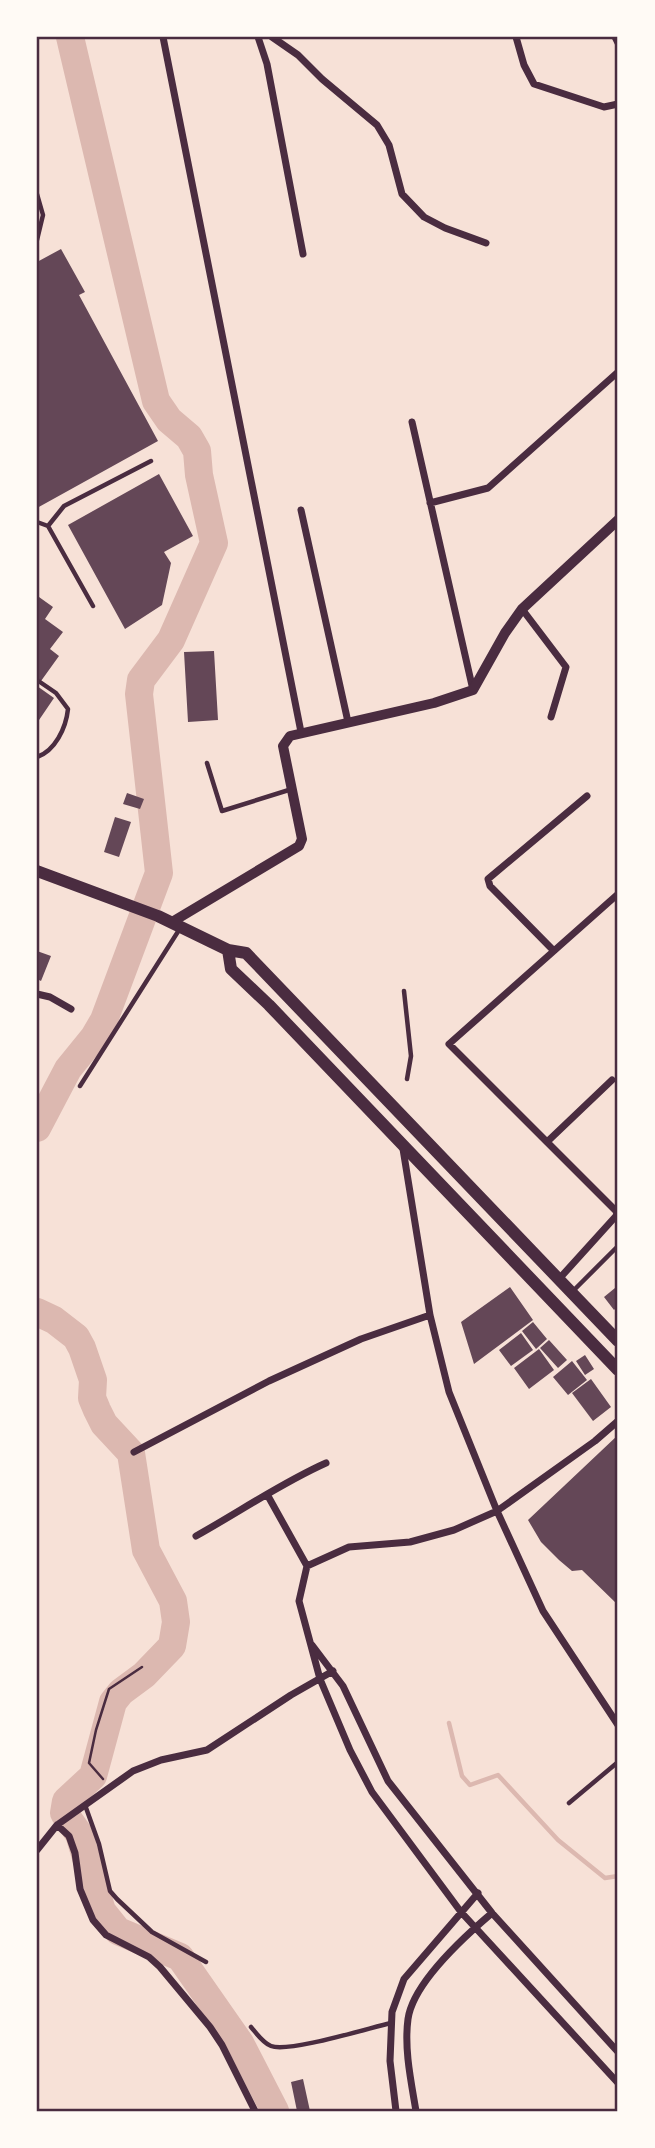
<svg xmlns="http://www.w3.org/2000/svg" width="655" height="2148" font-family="'Noto Sans',sans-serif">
	<rect width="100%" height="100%" fill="#f7e1d7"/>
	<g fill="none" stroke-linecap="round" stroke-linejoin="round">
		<path stroke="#dcb8b0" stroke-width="4.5" d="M 449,1723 L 462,1776 L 470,1785 L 498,1775 L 558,1840 L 605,1878 L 618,1876"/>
		<path stroke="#dcb8b0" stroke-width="28" d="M 37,1128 L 68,1069 L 94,1037 L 104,1020 L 159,873 L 139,694 L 141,680 L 171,640 L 214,543 L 199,475 L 197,451 L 189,437 L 169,420 L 156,401 L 70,37
			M 37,1312 L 54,1320 L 76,1337 L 82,1348 L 93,1380 L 92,1398 L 97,1410 L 104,1424 L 131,1453 L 146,1550 L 173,1601 L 176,1622 L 172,1646 L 144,1675 L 121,1692 L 113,1702 L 93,1776 L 66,1801 L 64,1813 L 79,1834 L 102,1911 L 118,1931 L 180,1957 L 240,2043 L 275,2111"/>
	</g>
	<path fill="#644757" d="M 61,249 L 85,292 L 79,295 L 158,441 L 37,508 L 37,262 Z
		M 159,474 L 193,536 L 164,552 L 171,563 L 162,605 L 125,629 L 68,525 Z
		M 39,597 L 53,607 L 45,619 L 63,632 L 50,649 L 59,656 L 41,681 L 37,677 L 37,600 Z
		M 214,651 L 218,720 L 188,722 L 184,652 Z
		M 37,686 L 54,698 L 37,723 Z
		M 127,793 L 144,799 L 140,809 L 123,804 Z
		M 115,817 L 131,822 L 119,857 L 104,852 Z
		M 37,951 L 51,956 L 41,981 L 37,979 Z
		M 510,1287 L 533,1320 L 474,1364 L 461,1322 Z
		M 615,1288 L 618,1292 L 618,1306 L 614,1310 L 604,1297 Z
		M 533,1322 L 547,1339 L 536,1349 L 522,1331 Z
		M 521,1333 L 533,1350 L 511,1366 L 499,1350 Z
		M 549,1340 L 567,1360 L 558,1368 L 540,1348 Z
		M 539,1349 L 554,1370 L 529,1389 L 514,1368 Z
		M 585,1355 L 594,1369 L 585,1375 L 576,1361 Z
		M 572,1361 L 587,1380 L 568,1395 L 553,1377 Z
		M 591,1379 L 611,1407 L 593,1421 L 572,1393 Z
		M 618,1435 L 618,1605 L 582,1570 L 572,1571 L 559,1560 L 541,1542 L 528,1520 Z
		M 303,2079 L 310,2111 L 297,2111 L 291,2082 Z"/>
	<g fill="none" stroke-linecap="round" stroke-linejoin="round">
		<path stroke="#4a2c40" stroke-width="2.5" d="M 103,1779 L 89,1763 L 96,1730 L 109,1689 L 142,1667"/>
		<path stroke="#4a2c40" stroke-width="4.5" d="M 37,194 L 43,215 L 37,240
			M 37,522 L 48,526 L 93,606
			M 48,526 L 64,506 L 151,461
			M 37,680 L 56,693 L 68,709 C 66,728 55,751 37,757
			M 207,763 L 222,811 L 292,789
			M 404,991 L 411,1056 L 407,1079
			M 80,1086 L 179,930
			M 572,1292 L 618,1246
			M 569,1803 L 618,1762
			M 85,1805 L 99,1844 L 110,1891 L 117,1899 L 152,1932 L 206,1962
			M 251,2027 C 257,2034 263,2043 271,2046 C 288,2053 369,2028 391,2023"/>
		<path stroke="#4a2c40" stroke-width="7" d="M 163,37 L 301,732
			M 258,37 L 267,64 L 303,254
			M 272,37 L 298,55 L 322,79 L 377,125 L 389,145 L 402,194 L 424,217 L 445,228 L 486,243
			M 516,37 L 524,65 L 534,84 L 604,107 L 618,104
			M 615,37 L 618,43
			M 412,422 L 473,690
			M 430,503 L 488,488 L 618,372
			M 301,510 L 348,722
			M 522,609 L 566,667 L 551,717
			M 553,950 L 490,886 L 488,879 L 587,796
			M 37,994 L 50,997 L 71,1009
			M 548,1141 L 612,1080
			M 403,1149 L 430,1315 L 449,1392 L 497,1511 L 543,1611 L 618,1725
			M 559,1279 L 616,1216 L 617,1212 L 449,1044 L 618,894
			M 618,1421 L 595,1441 L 497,1511 L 454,1530 L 410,1542 L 349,1547 L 307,1566 L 299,1601 L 320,1679 L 350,1750 L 372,1792 L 461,1912 L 618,2083
			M 134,1452 L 269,1381 L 361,1339 L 430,1315
			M 268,1496 L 307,1566
			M 196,1536 C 239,1512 283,1482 326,1463
			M 312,1645 L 343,1686 L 388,1781 L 492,1913 L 618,2052
			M 57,1825 L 69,1836 L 75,1853 L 80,1889 L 93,1920 L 106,1935 L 149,1957 L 160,1967 L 210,2027 L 222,2045 L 255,2111
			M 37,1850 L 57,1825 L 133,1771 L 161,1760 L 207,1750 L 291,1695 L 333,1671
			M 396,2111 L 390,2061 L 392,2012 L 404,1979 L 478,1893
			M 416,2111 C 411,2081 404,2049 408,2019 C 413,1983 465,1936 492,1913"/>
		<path stroke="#4a2c40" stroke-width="10" d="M 172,922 L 299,846 L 302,839 L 283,746 L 290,736 L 434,703 L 473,690 L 505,633 L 522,609 L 618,520"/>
		<path stroke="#4a2c40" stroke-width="12" d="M 37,871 L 158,916 L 228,950 L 246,953 L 618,1341
			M 228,950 L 231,969 L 269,1005 L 618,1370"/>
	</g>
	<rect width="655" height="2148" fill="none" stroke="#fffaf5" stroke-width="77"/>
	<rect x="38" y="38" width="578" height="2072" fill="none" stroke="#4a2c40" stroke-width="2.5"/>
</svg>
